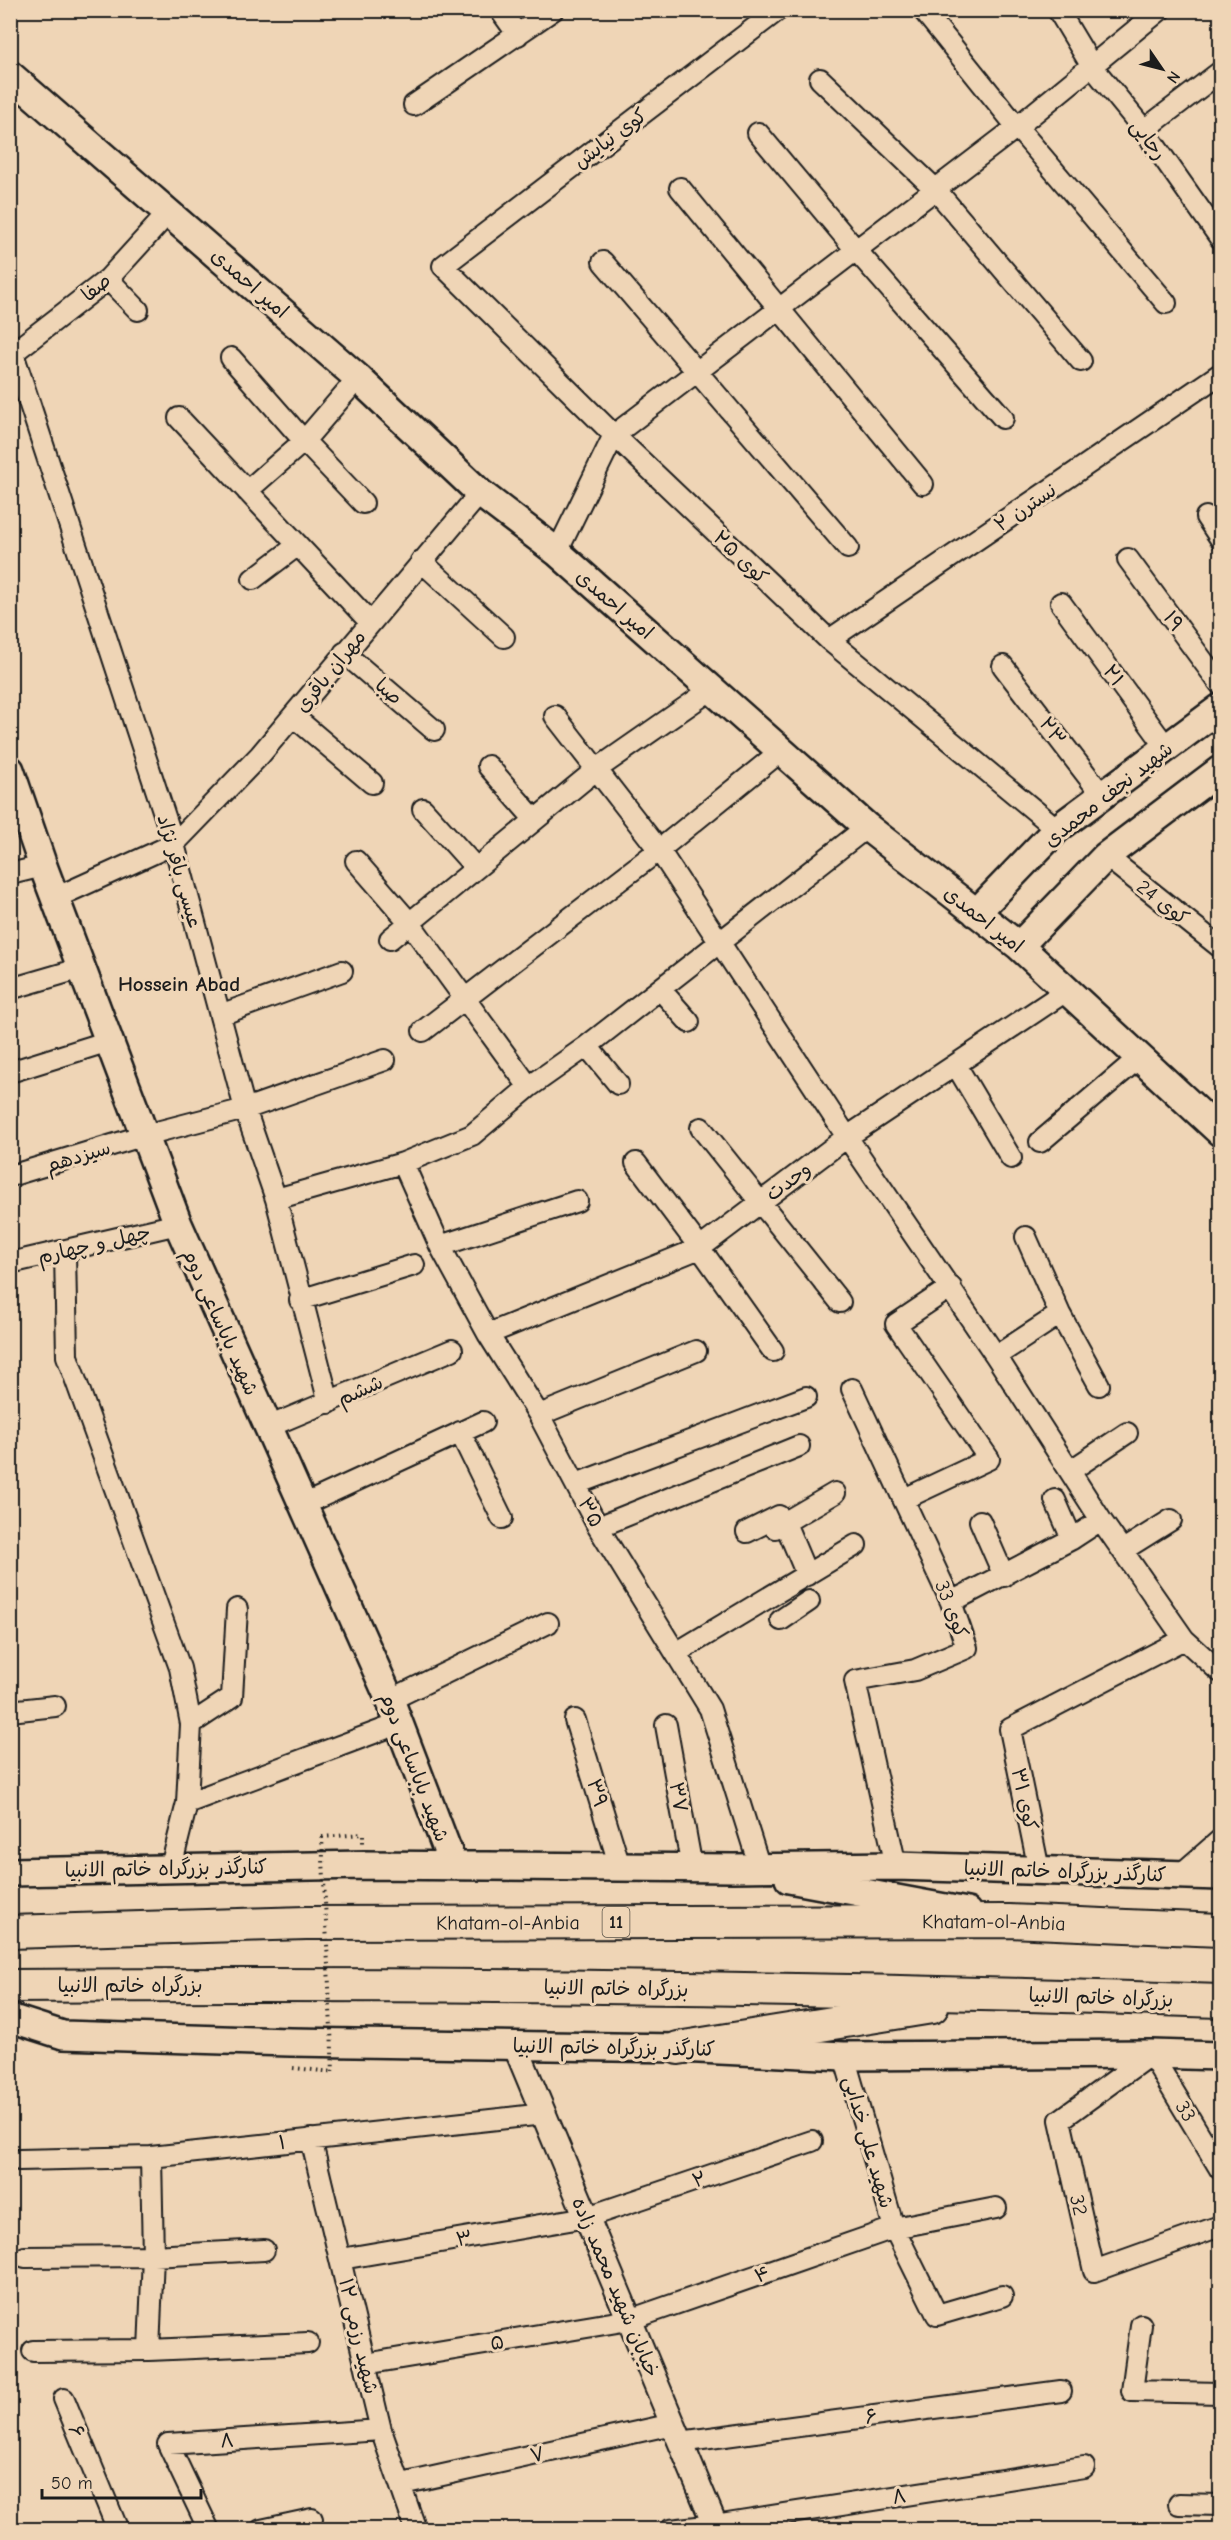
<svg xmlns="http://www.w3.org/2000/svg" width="1231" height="2540" font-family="'Comic Neue','Playpen Sans Arabic',sans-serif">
	<rect width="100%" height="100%" fill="#efd5b6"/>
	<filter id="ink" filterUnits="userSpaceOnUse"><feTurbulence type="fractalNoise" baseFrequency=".0167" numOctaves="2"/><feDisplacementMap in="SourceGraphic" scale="12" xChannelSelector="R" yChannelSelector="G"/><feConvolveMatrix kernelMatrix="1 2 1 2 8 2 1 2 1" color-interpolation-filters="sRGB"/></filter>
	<g filter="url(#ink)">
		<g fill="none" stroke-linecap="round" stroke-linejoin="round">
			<defs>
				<path id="minor" d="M 500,10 L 518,35
					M 778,10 L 443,266 L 614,435 L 829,640 L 1057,829
					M 923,10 L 1017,127 L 1166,303
					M 1058,10 L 1091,65 L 1144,130 L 1220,238
					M 820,79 L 935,189 L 1081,361
					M 414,105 L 553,10
					M 1144,130 L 1220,72
					M 758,133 L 856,250 L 1003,418
					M 680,188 L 923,484
					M 603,262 L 848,548
					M 108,279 L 138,310
					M 10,344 L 174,844 L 245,1109 L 276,1199 L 329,1403
					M 14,352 L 108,279 L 169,212
					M 231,358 L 304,441 L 363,503
					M 179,418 L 370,622
					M 247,491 L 304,441 L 358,378
					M 1206,517 L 1220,538
					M 557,552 L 614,435 L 1017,127 L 1160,10
					M 1128,559 L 1220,684
					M 421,561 L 504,637
					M 253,579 L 298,545
					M 1061,603 L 1167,748
					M 829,640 L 1220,374
					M 344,653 L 434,730
					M 1003,666 L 1102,795
					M 293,716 L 372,783
					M 555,716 L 659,850 L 847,1137 L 996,1356 L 1101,1520 L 1184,1639 L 1220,1672
					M 488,766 L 535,820
					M 423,809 L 475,867
					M 1106,856 L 1220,947
					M 356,861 L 409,922 L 529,1087
					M 10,874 L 43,866
					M 55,898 L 174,844 L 260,755 L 480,493
					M 390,939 L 597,769 L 712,689
					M 10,989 L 82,968
					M 660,989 L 689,1022
					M 220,1015 L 342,971
					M 423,1031 L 659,850 L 781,751
					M 587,1046 L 618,1084
					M 956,1065 L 1011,1158
					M 10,1072 L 109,1041
					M 701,1128 L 840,1302
					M 1040,1142 L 1141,1056
					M 403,1163 L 440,1246 L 488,1334 L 539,1415 L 598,1527 L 710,1709 L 760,1868
					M 636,1163 L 700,1248 L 773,1351
					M 10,1176 L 145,1135 L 245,1109 L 385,1060
					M 276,1199 L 403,1163 L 472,1135 L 529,1087 L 587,1046 L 867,827
					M 1026,1237 L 1060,1314 L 1099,1385
					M 440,1246 L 577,1201
					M 65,1252 L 67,1356 L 180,1668 L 191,1724 L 187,1803 L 171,1867
					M 10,1263 L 178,1224
					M 300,1300 L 414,1265
					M 488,1334 L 700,1248 L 847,1137 L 1069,989
					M 996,1356 L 1060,1314
					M 852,1389 L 951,1602 L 967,1648 L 915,1670 L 855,1681 L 896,1866
					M 539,1415 L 696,1351
					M 268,1427 L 452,1350
					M 460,1432 L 502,1518
					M 1070,1471 L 1127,1433
					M 576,1484 L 806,1397
					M 904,1499 L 989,1459 L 896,1324 L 951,1287
					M 1055,1500 L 1072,1539
					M 303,1505 L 483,1422
					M 980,1521 L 1004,1576
					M 598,1527 L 799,1446
					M 775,1528 L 835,1493
					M 747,1532 L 779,1516 L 785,1523 L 807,1575
					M 1123,1550 L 1171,1520
					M 951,1602 L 1072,1539 L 1101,1520
					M 781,1620 L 809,1601
					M 676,1653 L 856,1545
					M 390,1700 L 548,1623
					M 10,1711 L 55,1706
					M 575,1720 L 620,1867
					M 191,1724 L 232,1697 L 237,1609
					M 666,1725 L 692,1868
					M 187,1803 L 398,1724
					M 1039,1870 L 1010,1729 L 1184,1639
					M 1181,1874 L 1220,1840
					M 844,2056 L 894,2228 L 937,2315 L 1002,2296
					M 311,2139 L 381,2430 L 416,2530
					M 19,2160 L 151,2157 L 544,2114
					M 1220,2169 L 1151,2054 L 1060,2120 L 1094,2271 L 1220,2226
					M 25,2257 L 153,2256 L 264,2250
					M 341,2259 L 587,2217 L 812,2141
					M 1141,2325 L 1132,2391 L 1220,2393
					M 149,2350 L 153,2256 L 151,2157
					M 33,2351 L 149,2350 L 308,2343
					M 365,2364 L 629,2320 L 894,2228 L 996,2208
					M 64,2399 L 118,2530
					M 680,2442 L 1061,2391
					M 402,2484 L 673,2424
					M 1179,2504 L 1220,2505
					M 209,2530 L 168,2444 L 381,2430
					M 261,2530 L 312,2519
					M 670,2530 L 715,2525 L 1084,2467"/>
				<path id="tertiary" d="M 515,2045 L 717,2530"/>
				<path id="secondary" d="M 10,75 L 358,378 L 480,493 L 557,552 L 867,827 L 1019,946 L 1220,1132
					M 10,770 L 43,866 L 178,1224 L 390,1700 L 453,1865
					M 976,913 L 1057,829 L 1220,708
					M 1019,946 L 1106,856 L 1220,770
					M 10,1872 L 364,1865 L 734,1868 L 896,1866 L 1220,1876
					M 789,1879 L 967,1912
					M 10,2018 L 63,2035 L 290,2042 L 678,2048 L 844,2056 L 1151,2054 L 1220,2056"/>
				<g id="trunk">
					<path id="s1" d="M 10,1932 L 306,1923 L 1009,1921 L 1220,1930"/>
					<path d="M 10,1986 C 414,1983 817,1987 1220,2001"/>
					<path d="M 678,2048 L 932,2007"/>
				</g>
			</defs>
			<use href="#minor" stroke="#1c1c1c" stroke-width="24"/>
			<use href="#tertiary" stroke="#1c1c1c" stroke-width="28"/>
			<use href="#secondary" stroke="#1c1c1c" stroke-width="32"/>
			<use href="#trunk" stroke="#1c1c1c" stroke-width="36"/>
			<path stroke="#1c1c1c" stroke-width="4" stroke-dasharray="1.5 4.5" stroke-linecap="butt" d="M 322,1837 L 363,1834 L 363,1843
				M 293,2068 L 333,2072"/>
			<use href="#minor" stroke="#efd5b6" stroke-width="20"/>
			<use href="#tertiary" stroke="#efd5b6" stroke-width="24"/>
			<use href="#secondary" stroke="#efd5b6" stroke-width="27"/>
			<use href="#trunk" stroke="#efd5b6" stroke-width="32"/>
			<path stroke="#1c1c1c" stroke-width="4" stroke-dasharray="1.5 4.5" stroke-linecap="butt" d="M 322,1837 L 333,2072"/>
		</g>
	</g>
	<g text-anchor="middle" stroke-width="6" stroke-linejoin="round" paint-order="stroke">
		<rect fill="#efd5b6" stroke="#5b544a" stroke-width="1.5" x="602.5" y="1907" width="27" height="30" rx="4.5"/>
		<g font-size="18" font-weight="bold" fill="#1c1c1c">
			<text x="616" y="1928">11</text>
		</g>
		<g font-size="20" fill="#1c1c1c" stroke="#efd5b6">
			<text transform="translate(610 138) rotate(-37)" y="7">کوی نیایش</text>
			<text transform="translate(1149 139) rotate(53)" y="7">رجایی</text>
			<text transform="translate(250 283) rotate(41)" y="7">امیر احمدی</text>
			<text transform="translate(96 287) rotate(-40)" y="7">صفا</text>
			<text transform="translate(1025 507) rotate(-34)" y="7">نسترن ۲</text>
			<text transform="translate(741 557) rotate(44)" y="7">کوی ۲۵</text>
			<text transform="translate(615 604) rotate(41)" y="7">امیر احمدی</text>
			<text transform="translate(1174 621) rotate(53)" y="7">۱۹</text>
			<text transform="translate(330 671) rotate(-51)" y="7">مهران باقری</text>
			<text transform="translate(1114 675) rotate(54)" y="7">۲۱</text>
			<text transform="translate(389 691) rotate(41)" y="7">صبا</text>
			<text transform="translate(1053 731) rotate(53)" y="7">۲۳</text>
			<text transform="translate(1108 794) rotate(-38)" y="7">شهید نجف محمدی</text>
			<text transform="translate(180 871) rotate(74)" y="7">عیسی باقر نژاد</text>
			<text transform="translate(1163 902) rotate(38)" y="7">کوی 24</text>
			<text transform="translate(984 919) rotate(38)" y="7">امیر احمدی</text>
			<text transform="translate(78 1156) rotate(-17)" y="7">سیزدهم</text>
			<text transform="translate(788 1181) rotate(-37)" y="7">وحدت</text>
			<text transform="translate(94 1244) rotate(-13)" y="7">چهل و چهارم</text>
			<text transform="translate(221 1322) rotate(66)" y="7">شهید باباساعی دوم</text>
			<text transform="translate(360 1390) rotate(-24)" y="7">ششم</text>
			<text transform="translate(591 1512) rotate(62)" y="7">۳۵</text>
			<text transform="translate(952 1609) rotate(69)" y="7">کوی 33</text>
			<text transform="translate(415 1767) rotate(69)" y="7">شهید باباساعی دوم</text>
			<text transform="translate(598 1793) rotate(73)" y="7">۳۹</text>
			<text transform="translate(679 1797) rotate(80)" y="7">۳۷</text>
			<text transform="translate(1025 1799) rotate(78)" y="7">کوی ۳۱</text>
			<text transform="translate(166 1868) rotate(-1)" y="7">کنارگذر بزرگراه خاتم الانبیا</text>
			<text transform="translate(1065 1871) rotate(2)" y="7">کنارگذر بزرگراه خاتم الانبیا</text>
			<text dy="7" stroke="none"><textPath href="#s1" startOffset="498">Khatam-ol-Anbia</textPath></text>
			<text dy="7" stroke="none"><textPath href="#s1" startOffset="984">Khatam-ol-Anbia</textPath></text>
			<text x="130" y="1992">بزرگراه خاتم الانبیا</text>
			<text transform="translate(616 1988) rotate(1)" y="7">بزرگراه خاتم الانبیا</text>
			<text transform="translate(1101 1997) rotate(2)" y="7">بزرگراه خاتم الانبیا</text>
			<text transform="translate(614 2047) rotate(1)" y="7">کنارگذر بزرگراه خاتم الانبیا</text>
			<text transform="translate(1186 2111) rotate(59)" y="7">33</text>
			<text transform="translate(282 2142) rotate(-6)" y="7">۱</text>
			<text transform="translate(869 2142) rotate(74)" y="7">شهید علی خدایی</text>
			<text transform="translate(699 2179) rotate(-19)" y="7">۲</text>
			<text transform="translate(1079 2205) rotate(77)" y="7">32</text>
			<text transform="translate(464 2238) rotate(-10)" y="7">۳</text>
			<text transform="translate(762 2274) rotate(-19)" y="7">۴</text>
			<text transform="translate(616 2287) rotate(67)" y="7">خیابان شهید محمد زاده</text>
			<text transform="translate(359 2336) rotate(77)" y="7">شهید رزمی ۱۲</text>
			<text transform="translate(497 2342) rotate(-9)" y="7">۵</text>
			<text transform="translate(871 2416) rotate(-8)" y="7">۶</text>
			<text transform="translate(77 2431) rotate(68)" y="7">۶</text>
			<text transform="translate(227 2440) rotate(-4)" y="7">۸</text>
			<text transform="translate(537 2454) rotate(-13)" y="7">۷</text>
			<text transform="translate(899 2496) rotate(-9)" y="7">۸</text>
		</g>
		<g font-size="21" font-weight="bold" fill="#1c1c1c" stroke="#efd5b6">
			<text x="179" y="991">Hossein Abad</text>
		</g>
	</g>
	<rect width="1231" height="2540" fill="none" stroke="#efd5b6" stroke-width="36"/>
	<rect x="18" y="18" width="1195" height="2504" fill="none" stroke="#1c1c1c" stroke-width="2" filter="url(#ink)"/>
	<g transform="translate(1162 69) rotate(125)" stroke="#efd5b6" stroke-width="4.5" paint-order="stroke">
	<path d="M0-4.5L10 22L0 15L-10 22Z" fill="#1c1c1c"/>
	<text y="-9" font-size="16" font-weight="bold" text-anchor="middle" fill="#1c1c1c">N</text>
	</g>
	<path d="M42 2489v9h159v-9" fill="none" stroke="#1c1c1c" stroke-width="3"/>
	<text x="51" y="2489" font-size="18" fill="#1c1c1c" stroke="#efd5b6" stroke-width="4.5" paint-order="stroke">50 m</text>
</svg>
